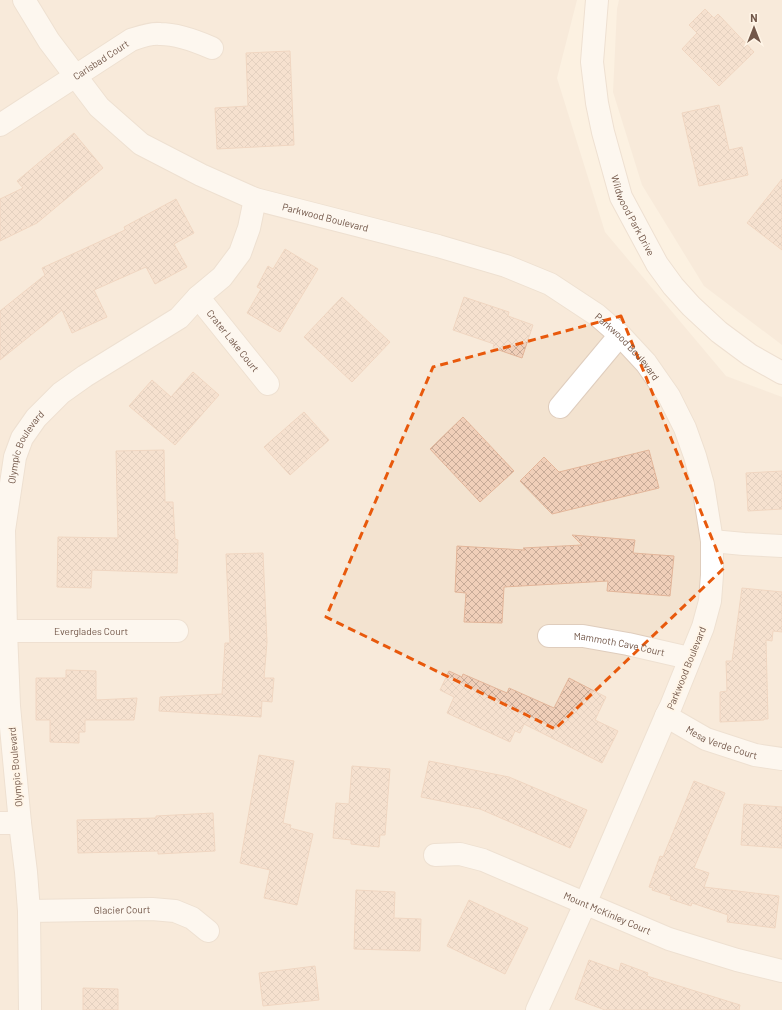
<svg xmlns="http://www.w3.org/2000/svg" width="782" height="1010" font-family="Barlow,sans-serif">
	<defs>
		<pattern id="building-cross-hatch" width="8" height="8" patternUnits="userSpaceOnUse"><rect width="8" height="8" fill="#f0cfb9"/><path d="M0 0l8 8M0 8l8-8" fill="none" stroke="#c7ab98"/></pattern>
	</defs>
	<rect width="100%" height="100%" fill="#fcf1e1"/>
	<path fill="#f3e3d0" d="M 0,0 L 577,0 L 557,78 L 605,232 L 726,376 L 782,397 L 782,1010 L 0,1010 Z
		M 619,0 L 782,0 L 782,345 L 704,286 L 642,185 L 613,92 L 617,9 Z"/>
	<path fill="url(#building-cross-hatch)" stroke="#e3b69a" d="M 705,9 L 714,18 L 718,14 L 754,52 L 719,86 L 682,49 L 697,33 L 689,25 Z
		M 290,51 L 294,145 L 217,149 L 215,108 L 248,106 L 246,53 Z
		M 719,105 L 729,150 L 742,147 L 748,175 L 699,186 L 682,113 Z
		M 74,133 L 103,168 L 37,223 L 0,241 L 0,199 L 23,188 L 17,181 Z
		M 782,179 L 782,250 L 747,223 Z
		M 176,199 L 194,233 L 174,244 L 187,267 L 155,284 L 146,267 L 94,290 L 107,317 L 72,333 L 62,310 L 0,360 L 0,311 L 45,275 L 42,268 L 125,230 L 124,227 Z
		M 285,249 L 318,269 L 280,332 L 247,313 L 261,289 L 257,287 L 268,266 L 273,269 Z
		M 342,297 L 390,342 L 352,382 L 304,337 Z
		M 464,297 L 509,312 L 508,316 L 533,325 L 522,358 L 493,348 L 494,344 L 453,330 Z
		M 193,372 L 219,395 L 175,445 L 129,406 L 152,380 L 171,397 Z
		M 304,412 L 329,440 L 290,475 L 264,447 Z
		M 463,417 L 514,471 L 480,502 L 430,449 Z
		M 164,450 L 165,502 L 173,502 L 175,539 L 178,540 L 177,573 L 92,570 L 91,588 L 57,587 L 58,537 L 118,538 L 116,451 Z
		M 649,450 L 659,488 L 552,514 L 520,481 L 544,457 L 559,472 Z
		M 782,471 L 782,509 L 748,511 L 746,473 Z
		M 572,535 L 635,540 L 633,553 L 674,556 L 670,596 L 607,591 L 608,581 L 504,587 L 502,623 L 464,622 L 466,593 L 455,592 L 457,546 L 525,550 L 523,548 L 582,545 Z
		M 263,553 L 267,642 L 264,678 L 274,678 L 272,702 L 262,701 L 261,717 L 159,711 L 160,697 L 222,694 L 225,643 L 230,643 L 226,554 Z
		M 742,588 L 782,592 L 782,632 L 773,631 L 772,641 L 766,640 L 768,719 L 764,719 L 764,720 L 720,722 L 720,692 L 727,691 L 726,661 L 732,661 Z
		M 66,670 L 96,671 L 96,700 L 137,698 L 134,720 L 85,720 L 85,732 L 79,732 L 79,743 L 50,742 L 50,720 L 36,720 L 36,678 L 66,678 Z
		M 449,671 L 462,677 L 463,674 L 507,693 L 509,688 L 554,708 L 569,678 L 606,697 L 595,720 L 618,731 L 602,763 L 524,724 L 520,733 L 515,731 L 510,742 L 447,713 L 454,697 L 440,690 Z
		M 259,755 L 294,761 L 283,823 L 291,825 L 290,828 L 313,834 L 297,905 L 264,898 L 270,870 L 240,863 Z
		M 429,761 L 509,777 L 587,810 L 570,848 L 480,809 L 421,797 Z
		M 352,766 L 390,769 L 385,835 L 380,835 L 379,847 L 351,844 L 351,840 L 333,838 L 336,803 L 349,804 Z
		M 694,781 L 725,793 L 694,868 L 709,873 L 704,887 L 779,896 L 775,928 L 727,922 L 728,915 L 692,903 L 691,906 L 670,899 L 671,896 L 652,890 L 653,888 L 649,887 L 660,856 L 663,857 Z
		M 744,804 L 782,807 L 782,848 L 741,845 Z
		M 213,813 L 215,851 L 158,854 L 158,851 L 78,853 L 77,820 L 156,818 L 156,816 Z
		M 356,890 L 395,892 L 394,918 L 421,919 L 420,951 L 354,949 Z
		M 469,900 L 528,928 L 505,974 L 447,946 Z
		M 589,960 L 619,971 L 621,963 L 648,973 L 647,976 L 740,1005 L 739,1010 L 605,1010 L 575,999 Z
		M 315,966 L 319,1000 L 263,1006 L 259,973 Z
		M 83,988 L 118,989 L 118,1010 L 83,1010 Z"/>
	<g fill="none" stroke-linecap="round" stroke-linejoin="round">
		<defs>
			<g id="minor">
				<path id="s1" d="M 24,0 L 49,41 L 99,107 L 141,144 L 201,175 L 255,199 L 438,246 L 506,266 L 550,284 L 597,315 L 620,335 L 646,363 L 669,396 L 685,428 L 695,456 L 703,485 L 712,541 L 712,575 L 710,601 L 703,627 L 671,706 L 666,716 L 585,904 L 537,1010"/>
				<path id="s2" d="M 597,0 L 592,62 L 597,103 L 603,132 L 621,197 L 657,264 L 673,286 L 691,306 L 719,332 L 750,355 L 782,373"/>
				<path id="s3" d="M 0,125 L 131,40 C 140,37 150,33 160,34 C 178,34 196,41 212,48"/>
				<path id="s4" d="M 198,297 L 268,384"/>
				<path d="M 560,407 L 620,335"/>
				<path d="M 712,541 L 744,544 L 782,546"/>
				<path id="s5" d="M 6,631 L 177,631"/>
				<path id="s6" d="M 549,636 L 583,636 L 628,644 L 689,658"/>
				<path id="s7" d="M 666,716 L 706,739 L 755,755 L 782,759"/>
				<path d="M 0,823 L 20,823"/>
				<path id="s8" d="M 435,855 L 460,854 L 483,860 L 669,939 L 737,960 L 782,971"/>
				<path id="s9" d="M 29,911 L 152,909 L 175,911 L 192,918 L 208,931"/>
				<path id="s10" d="M 30,1010 L 29,911 L 26,872 L 20,823 L 9,706 L 6,631 L 4,530 L 15,457 L 22,438 L 36,418 L 61,393 L 85,376 L 179,318 L 198,297 L 222,277 L 240,253 L 249,228 L 255,199"/>
			</g>
		</defs>
		<use href="#minor" stroke="#dfcdbd" stroke-width="24"/>
		<use href="#minor" stroke="#fff" stroke-width="22"/>
	</g>
	<path d="M0 0H782V1010H0ZM 621,316 L 724,568 L 555,729 L 326,617 L 433,367 Z" fill="#fcf1e1" fill-opacity=".55" fill-rule="evenodd"/>
	<path fill="none" stroke="#e8590c" stroke-width="3" stroke-dasharray="8 5" stroke-linejoin="round" d="M 621,316 L 724,568 L 555,729 L 326,617 L 433,367 Z"/>
	<g text-anchor="middle" stroke-width="3.5" stroke-linejoin="round" paint-order="stroke">
		<g font-size="10" fill="#725749" stroke="#fff5e7">
			<text dy="4" stroke="none"><textPath href="#s3" startOffset="120">Carlsbad Court</textPath></text>
			<text dy="4" stroke="none"><textPath href="#s2" startOffset="222">Wildwood Park Drive</textPath></text>
			<text dy="4" stroke="none"><textPath href="#s1" startOffset="386">Parkwood Boulevard</textPath></text>
			<text dy="4" stroke="none"><textPath href="#s4" startOffset="56">Crater Lake Court</textPath></text>
			<text dy="4" stroke="none"><textPath href="#s1" startOffset="721">Parkwood Boulevard</textPath></text>
			<text dy="4" stroke="none"><textPath href="#s10" startOffset="568">Olympic Boulevard</textPath></text>
			<text dy="4" stroke="none"><textPath href="#s5" startOffset="85">Everglades Court</textPath></text>
			<text dy="4" stroke="none"><textPath href="#s6" startOffset="71">Mammoth Cave Court</textPath></text>
			<text transform="translate(686 668) rotate(-68)" y="4">Parkwood Boulevard</text>
			<text dy="4" stroke="none"><textPath href="#s7" startOffset="62">Mesa Verde Court</textPath></text>
			<text transform="translate(15 767) rotate(-95)" y="4">Olympic Boulevard</text>
			<text dy="4" stroke="none"><textPath href="#s9" startOffset="93">Glacier Court</textPath></text>
			<text dy="4" stroke="none"><textPath href="#s8" startOffset="184">Mount McKinley Court</textPath></text>
		</g>
	</g>
	<g transform="translate(754 28)" stroke="#fff5e7" stroke-width="3" paint-order="stroke">
	<path d="M0-3L7 15L0 10L-7 15Z" fill="#725749"/>
	<text y="-6" font-size="11" font-weight="bold" text-anchor="middle" fill="#725749">N</text>
	</g>
</svg>
